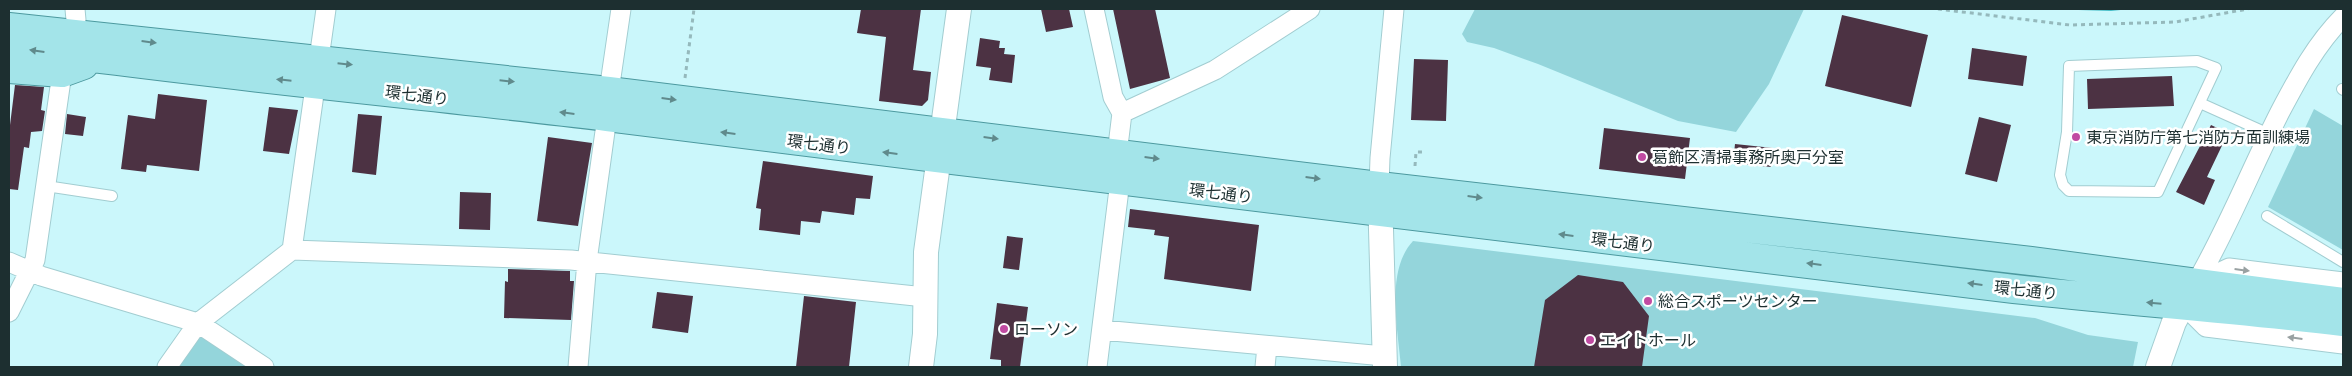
<svg xmlns="http://www.w3.org/2000/svg" width="2352" height="376" font-family="Raleway,'Noto Sans JP',sans-serif">
	<rect width="100%" height="100%" fill="#cbf7fb"/>
	<path fill="#94d5db" d="M 1475,9 L 1804,9 L 1769,84 L 1736,132 L 1678,121 L 1538,64 L 1494,48 L 1467,42 L 1462,34 Z
		M 2314,109 L 2343,126 L 2343,250 L 2268,207 Z
		M 1413,241 L 2035,318 L 2088,335 L 2138,342 L 2133,367 L 1401,367 C 1398,330 1385,271 1413,241 Z
		M 197,330 L 254,367 L 171,367 Z"/>
	<path fill="#44bdc7" d="M 2046,9 L 2130,9 L 2111,11 Z"/>
	<path fill="#4c3243" d="M 861,9 L 921,9 L 913,70 L 931,72 L 928,100 L 922,106 L 879,101 L 886,37 L 857,33 Z
		M 1041,9 L 1069,9 L 1073,27 L 1046,32 Z
		M 1113,9 L 1155,9 L 1170,78 L 1130,89 Z
		M 1842,15 L 1928,35 L 1911,107 L 1825,86 Z
		M 980,38 L 1000,41 L 999,48 L 1005,48 L 1004,54 L 1015,55 L 1012,83 L 989,80 L 991,68 L 976,66 Z
		M 1972,48 L 2027,56 L 2023,86 L 1968,79 Z
		M 1414,59 L 1448,60 L 1446,121 L 1411,120 Z
		M 2172,76 L 2174,106 L 2088,109 L 2087,79 Z
		M 15,85 L 44,87 L 41,110 L 45,111 L 42,131 L 31,132 L 29,148 L 24,147 L 18,190 L 9,189 L 9,133 Z
		M 158,94 L 207,100 L 199,171 L 147,165 L 146,172 L 121,169 L 128,115 L 155,119 Z
		M 269,107 L 298,110 L 289,154 L 263,151 Z
		M 67,114 L 86,117 L 83,136 L 65,134 Z
		M 358,114 L 382,116 L 376,175 L 352,172 Z
		M 1979,117 L 2011,125 L 1997,182 L 1965,174 Z
		M 2211,125 L 2228,133 L 2207,177 L 2215,180 L 2204,205 L 2176,192 Z
		M 1604,128 L 1690,138 L 1685,179 L 1599,169 Z
		M 548,137 L 592,143 L 578,226 L 537,221 Z
		M 1735,144 L 1773,148 L 1771,167 L 1733,163 Z
		M 763,161 L 873,176 L 870,199 L 856,198 L 854,215 L 822,211 L 820,223 L 801,221 L 800,235 L 759,230 L 761,209 L 756,208 Z
		M 460,192 L 491,193 L 490,230 L 459,229 Z
		M 1130,209 L 1259,225 L 1251,291 L 1164,279 L 1169,237 L 1154,235 L 1155,230 L 1128,227 Z
		M 1007,236 L 1023,238 L 1019,270 L 1003,268 Z
		M 508,269 L 570,271 L 570,281 L 574,281 L 571,320 L 504,318 L 505,281 L 508,282 Z
		M 1578,275 L 1623,282 L 1649,316 L 1642,367 L 1534,367 L 1545,300 Z
		M 657,292 L 693,296 L 688,333 L 652,328 Z
		M 804,296 L 856,302 L 849,367 L 796,367 Z
		M 997,303 L 1028,307 L 1020,367 L 1001,367 L 1001,360 L 990,359 Z"/>
	<g fill="none" stroke-linecap="round" stroke-linejoin="round">
		<defs>
			<path id="service" d="M 2197,61 L 2216,68 L 2158,192 L 2069,191 L 2063,185 L 2060,175 L 2067,132 L 2069,66 Z
				M 2342,89 L 2343,90
				M 2200,103 L 2269,134
				M 46,186 L 112,196
				M 2267,216 L 2343,262"/>
			<path id="minor" d="M 75,9 L 76,20
				M 326,9 L 292,250 L 571,260 L 925,297
				M 1094,9 L 1113,97 L 1122,113 L 1117,154
				M 609,91 L 621,9
				M 1122,113 L 1215,70 L 1310,9
				M 1379,186 L 1380,158 L 1394,9
				M 9,262 L 41,276 L 198,323 L 264,367
				M 2196,283 C 2228,228 2251,169 2280,112 C 2298,78 2316,44 2343,17
				M 2197,283 L 2229,268 L 2343,282
				M 2184,305 L 2206,327 L 2343,344
				M 9,312 L 35,260 L 62,73
				M 1102,330 L 1384,356
				M 167,367 L 198,323 L 292,250
				M 578,367 L 587,261 L 607,117
				M 1097,367 L 1120,181
				M 1265,367 L 1267,346"/>
			<path id="tertiary" d="M 1380,195 L 1385,367
				M 921,367 L 925,334 L 926,252 L 959,9
				M 2158,367 L 2174,322 L 2191,291"/>
			<path id="primary" d="M 9,27 L 609,91 L 1379,186 L 2031,261 L 2343,302
				M 9,47 C 208,75 408,93 607,117 C 1076,175 1545,235 2014,289 C 2124,301 2234,309 2343,322
				M 9,69 L 62,73 L 84,65"/>
		</defs>
		<use href="#service" stroke="#a2cdd1" stroke-width="12"/>
		<use href="#minor" stroke="#a2cdd1" stroke-width="21"/>
		<use href="#tertiary" stroke="#a2cdd1" stroke-width="26"/>
		<use href="#primary" stroke="#4c999f" stroke-width="30"/>
		<path stroke="#95b9bc" stroke-width="3" stroke-dasharray="4 4" stroke-linecap="butt" d="M 1938,9 L 2070,25 L 2175,22 L 2248,9
			M 685,78 L 694,9
			M 2288,137 L 2297,141
			M 1415,166 L 1416,152 L 1422,152"/>
		<use href="#service" stroke="#fff" stroke-width="10"/>
		<use href="#minor" stroke="#fff" stroke-width="19"/>
		<use href="#tertiary" stroke="#fff" stroke-width="24"/>
		<use href="#primary" stroke="#a3e4e9" stroke-width="28"/>
	</g>
	<defs><path id="oneway-solid" d="M-6-.8H1V-3.2L6.5 0L1 3.2V.8H-6Z" transform="scale(1.25)"/></defs>
	<g fill="#608a8c">
		<use href="#oneway-solid" transform="translate(149 42) rotate(7)"/>
		<use href="#oneway-solid" transform="translate(37 51) rotate(-172)"/>
		<use href="#oneway-solid" transform="translate(345 64) rotate(6)"/>
		<use href="#oneway-solid" transform="translate(284 80) rotate(-174)"/>
		<use href="#oneway-solid" transform="translate(507 81) rotate(6)"/>
		<use href="#oneway-solid" transform="translate(669 99) rotate(7)"/>
		<use href="#oneway-solid" transform="translate(567 113) rotate(-173)"/>
		<use href="#oneway-solid" transform="translate(728 133) rotate(-173)"/>
		<use href="#oneway-solid" transform="translate(991 138) rotate(7)"/>
		<use href="#oneway-solid" transform="translate(890 153) rotate(-173)"/>
		<use href="#oneway-solid" transform="translate(1152 158) rotate(7)"/>
		<use href="#oneway-solid" transform="translate(1313 178) rotate(7)"/>
		<use href="#oneway-solid" transform="translate(1475 197) rotate(7)"/>
		<use href="#oneway-solid" transform="translate(1566 235) rotate(-173)"/>
		<use href="#oneway-solid" transform="translate(1814 264) rotate(-173)"/>
		<use href="#oneway-solid" transform="translate(1975 284) rotate(-173)"/>
		<use href="#oneway-solid" transform="translate(2154 303) rotate(-175)"/>
	</g>
	<g fill="#99a1a2">
		<use href="#oneway-solid" transform="translate(2242 270) rotate(7)"/>
		<use href="#oneway-solid" transform="translate(2295 338) rotate(-173)"/>
	</g>
	<g fill="#c14ba2" stroke="#fff" stroke-width="2">
		<circle cx="2076" cy="137" r="5"/>
		<circle cx="1642" cy="157" r="5"/>
		<circle cx="1648" cy="301" r="5"/>
		<circle cx="1004" cy="329" r="5"/>
		<circle cx="1590" cy="340" r="5"/>
	</g>
	<g text-anchor="middle" stroke-width="5" stroke-linejoin="round" paint-order="stroke">
		<g font-size="16" fill="#1d2f30" stroke="#fff">
			<text transform="translate(417 95) rotate(7)" y="6">環七通り</text>
			<text transform="translate(819 144) rotate(7)" y="6">環七通り</text>
			<text transform="translate(1221 193) rotate(7)" y="6">環七通り</text>
			<text transform="translate(1623 242) rotate(7)" y="6">環七通り</text>
			<text transform="translate(2026 290) rotate(6)" y="6">環七通り</text>
		</g>
		<g font-size="16" fill="#1d2f30" stroke="#fff" text-anchor="start">
			<text x="2086" y="143">東京消防庁第七消防方面訓練場</text>
			<text x="1652" y="163">葛飾区清掃事務所奥戸分室</text>
			<text x="1658" y="307">総合スポーツセンター</text>
			<text x="1014" y="335">ローソン</text>
			<text x="1600" y="346">エイトホール</text>
		</g>
	</g>
	<rect width="2352" height="376" fill="none" stroke="#1d2f30" stroke-width="20"/>
</svg>
